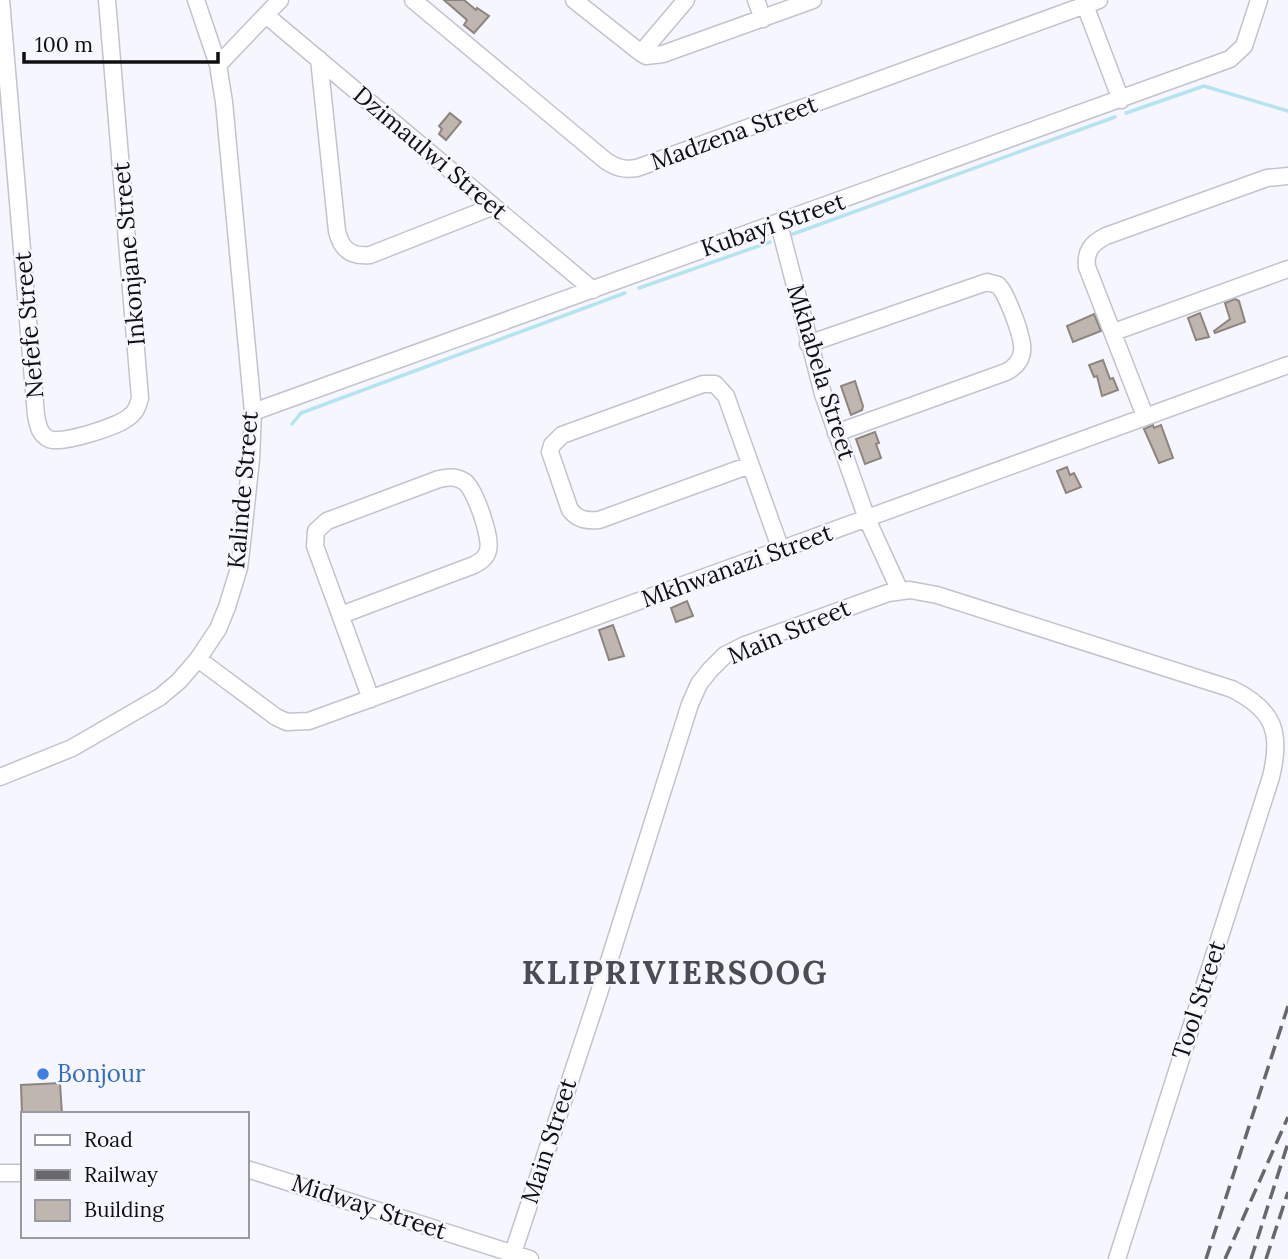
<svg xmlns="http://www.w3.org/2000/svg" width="1288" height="1259" font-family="Lora,serif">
	<rect width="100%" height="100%" fill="#f5f6fe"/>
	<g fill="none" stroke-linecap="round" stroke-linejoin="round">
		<path stroke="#b5e4f0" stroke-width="3.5" d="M 1126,113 L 1204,86 L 1288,111
			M 793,234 L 1115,117
			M 639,288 L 770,242
			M 292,424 L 301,413 L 625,293"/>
	</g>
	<path fill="#c0b6b0" stroke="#8e847e" stroke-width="2" d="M 444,0 L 464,0 L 476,10 L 477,8 L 489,16 L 474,33 L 464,25 L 467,20 Z
		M 450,113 L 461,122 L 446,140 L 439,134 L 442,129 L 439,126 Z
		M 1235,299 L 1239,301 L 1245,322 L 1215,333 L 1214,331 L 1230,319 L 1225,303 Z
		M 1200,313 L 1209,337 L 1196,340 L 1188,318 Z
		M 1094,314 L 1101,331 L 1073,342 L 1067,326 Z
		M 1103,360 L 1110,379 L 1113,378 L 1118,390 L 1102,396 L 1097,376 L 1094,377 L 1089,365 Z
		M 855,381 L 863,406 L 862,410 L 851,415 L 841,386 Z
		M 1153,425 L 1154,428 L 1161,425 L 1173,458 L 1159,463 L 1144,429 Z
		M 875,432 L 879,443 L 876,444 L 881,458 L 865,464 L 856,439 Z
		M 1067,467 L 1070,475 L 1074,473 L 1081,487 L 1066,493 L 1057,471 Z
		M 687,601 L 693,616 L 676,622 L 671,608 Z
		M 613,625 L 624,656 L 609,660 L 599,630 Z
		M 60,1083 L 62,1114 L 22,1114 L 21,1085 Z"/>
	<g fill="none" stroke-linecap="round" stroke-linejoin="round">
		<defs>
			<path id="minor" d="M 1,0 L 36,415 C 38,425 39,434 49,439 C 61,445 119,426 129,417 C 136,412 138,406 140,398 L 107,0
				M 413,0 L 606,161 C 617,168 624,170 637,168 L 1099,0
				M 574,0 L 641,53 L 646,56 L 663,54 L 813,0
				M 756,0 L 763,19
				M 1083,0 L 1121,100
				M 267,16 L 593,290
				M 641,53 L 686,0
				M 319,59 L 337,231 C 341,249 351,257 370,255 L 492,207
				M 218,65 L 280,0
				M 779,224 L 823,394 L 867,519 L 900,591
				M 1114,332 L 1288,269
				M 808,344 L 987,282 L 998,285 L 1002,290 C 1008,300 1012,311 1016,322 C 1023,342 1029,360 1006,372 L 836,433
				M 253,412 L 1230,59 L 1244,46 L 1259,0
				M 1145,416 L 1087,267 C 1085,251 1092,243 1106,236 L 1267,178 L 1288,176
				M 750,465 L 599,520 C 587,521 578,520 570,510 L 550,452 L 552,445 L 562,435 L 703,384 L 715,384 L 726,396 L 781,550
				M 341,615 L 474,565 C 480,562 487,557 488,550 C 492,538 475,490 465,482 C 456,476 449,477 439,479 L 327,521 L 316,531 L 315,546 L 371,699
				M 198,659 L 276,717 L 287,722 L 309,721 L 1288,365
				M 0,777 L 72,748 L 160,697 L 179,681 L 198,659 L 218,629 L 227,607 L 239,568 L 242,543 L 251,459 L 253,412 L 224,102 L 218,65 L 196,0
				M 247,1169 L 530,1259
				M 0,1173 L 23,1173
				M 513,1253 L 598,996 L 690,704 L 699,684 L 710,670 L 725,655 L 745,645 L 888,593 L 910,590 L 937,595 L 1232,689 C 1274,710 1282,732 1271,777 L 1117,1259"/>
		</defs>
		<use href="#minor" stroke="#c2c3ce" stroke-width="19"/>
		<use href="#minor" stroke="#fff" stroke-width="16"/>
		<path stroke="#67676c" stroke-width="3.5" stroke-dasharray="14 7" stroke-linecap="butt" d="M 1206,1259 L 1288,1006
			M 1225,1259 L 1288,1117
			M 1251,1259 L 1288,1143
			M 1266,1259 L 1288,1192"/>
	</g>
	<circle fill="#3f7fe0" stroke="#f5f6fe" stroke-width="2.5" cx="43" cy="1074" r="7"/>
	<g text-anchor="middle" stroke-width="5" stroke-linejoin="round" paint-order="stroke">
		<g font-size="24" fill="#101013" stroke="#f5f6fe">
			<text transform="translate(734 133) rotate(-20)" y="8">Madzena Street</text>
			<text transform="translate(430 153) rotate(40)" y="8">Dzimaulwi Street</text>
			<text transform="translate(773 225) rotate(-19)" y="8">Kubayi Street</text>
			<text transform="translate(129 254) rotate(-95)" y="8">Inkonjane Street</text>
			<text transform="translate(29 325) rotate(-95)" y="8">Nefefe Street</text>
			<text transform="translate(821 372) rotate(73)" y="8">Mkhabela Street</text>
			<text transform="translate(243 490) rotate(-85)" y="8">Kalinde Street</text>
			<text transform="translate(737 566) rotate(-20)" y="8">Mkhwanazi Street</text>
			<text transform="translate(789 632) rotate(-23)" y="8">Main Street</text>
			<text transform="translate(1199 1000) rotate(-72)" y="8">Tool Street</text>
			<text transform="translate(549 1141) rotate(-72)" y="8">Main Street</text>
			<text transform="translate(369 1207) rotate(18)" y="8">Midway Street</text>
		</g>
		<g font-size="24" fill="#366cbe" stroke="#f5f6fe" text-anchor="start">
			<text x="57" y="1082">Bonjour</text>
		</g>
		<g font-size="32" font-weight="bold" letter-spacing="2" fill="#4c4c55" stroke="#f5f6fe">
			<text x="675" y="984">KLIPRIVIERSOOG</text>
		</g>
	</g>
	<rect x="21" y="1112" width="228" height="126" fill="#f5f6fe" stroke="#999aa0" stroke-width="2"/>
	<rect x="35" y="1135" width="35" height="10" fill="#ffffff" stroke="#999aa0" stroke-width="2"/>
	<text x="84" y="1147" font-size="21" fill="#101013">Road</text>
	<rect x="35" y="1170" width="35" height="10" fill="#67676c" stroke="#999aa0" stroke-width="2"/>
	<text x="84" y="1182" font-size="21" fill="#101013">Railway</text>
	<rect x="35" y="1200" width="35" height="21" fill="#c0b6b0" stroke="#999aa0" stroke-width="2"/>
	<text x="84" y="1217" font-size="21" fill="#101013">Building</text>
	<path d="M24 52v10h194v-10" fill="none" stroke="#101013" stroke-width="3.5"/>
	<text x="35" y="52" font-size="21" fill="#101013" stroke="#f5f6fe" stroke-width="5" paint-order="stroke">100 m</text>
</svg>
